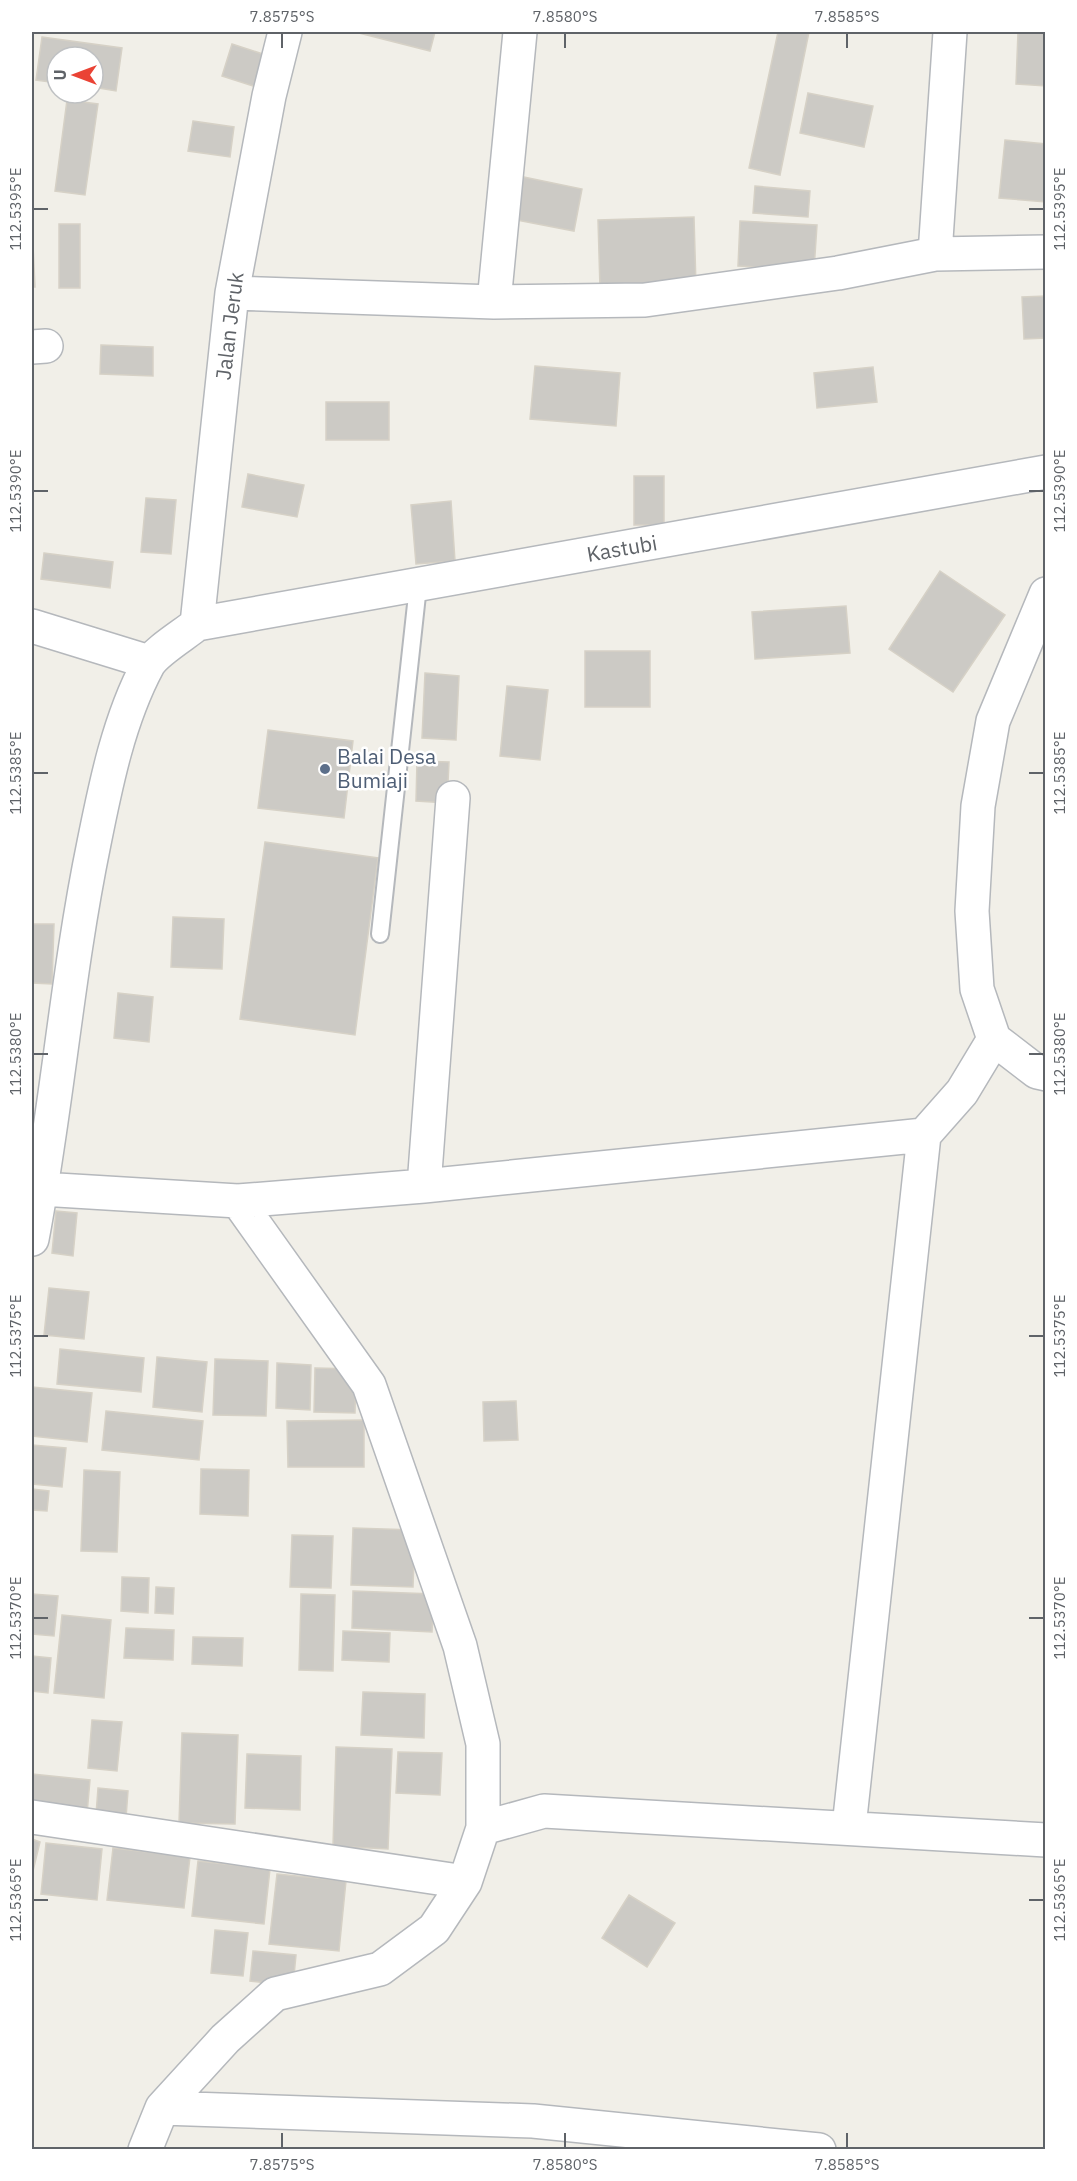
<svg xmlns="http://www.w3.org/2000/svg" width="1077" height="2181" font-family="'IBM Plex Sans',sans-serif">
	<rect width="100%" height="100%" fill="#f1efe8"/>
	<path fill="#cccac5" stroke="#d6d1c6" stroke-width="1.5" d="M 355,32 L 435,32 L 430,51 Z
		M 778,32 L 809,32 L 780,175 L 749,168 Z
		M 1018,32 L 1046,32 L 1046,86 L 1016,84 Z
		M 42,37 L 122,48 L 116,91 L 93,87 L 93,57 L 57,57 L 57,83 L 36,80 Z
		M 232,44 L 272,57 L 262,89 L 222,76 Z
		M 808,93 L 873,106 L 864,147 L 800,133 Z
		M 67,100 L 98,104 L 85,195 L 55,191 Z
		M 193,121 L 234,127 L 230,157 L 188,151 Z
		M 1005,140 L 1046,144 L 1046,202 L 999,198 Z
		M 519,176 L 582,189 L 574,231 L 511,219 Z
		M 755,186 L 810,191 L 808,217 L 753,213 Z
		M 694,217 L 696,286 L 600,288 L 598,220 Z
		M 740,221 L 817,225 L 814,270 L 738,266 Z
		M 59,224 L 80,224 L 80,288 L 59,288 Z
		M 32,225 L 35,287 L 32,287 Z
		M 1046,296 L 1046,338 L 1024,339 L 1022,297 Z
		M 101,345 L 153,347 L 153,376 L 100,374 Z
		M 535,366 L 620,373 L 616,426 L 530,419 Z
		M 873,367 L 877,402 L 817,408 L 814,373 Z
		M 326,402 L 389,402 L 389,440 L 326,440 Z
		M 248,474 L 304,485 L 297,517 L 242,507 Z
		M 634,476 L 664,476 L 664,525 L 634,525 Z
		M 146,498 L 176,500 L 171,554 L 141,552 Z
		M 451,501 L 455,561 L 416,564 L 411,505 Z
		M 44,553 L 113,562 L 110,588 L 41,579 Z
		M 940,571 L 1005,615 L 953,692 L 889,649 Z
		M 846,606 L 850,653 L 755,659 L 752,612 Z
		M 585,651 L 650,651 L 650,707 L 585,707 Z
		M 425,673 L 459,676 L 456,740 L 422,738 Z
		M 507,686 L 548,690 L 540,760 L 500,756 Z
		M 268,730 L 353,741 L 344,818 L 258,808 Z
		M 417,761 L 449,762 L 447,803 L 416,801 Z
		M 265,842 L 378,858 L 355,1035 L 240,1019 Z
		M 173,917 L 224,919 L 222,969 L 171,967 Z
		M 32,924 L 54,924 L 52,984 L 32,983 Z
		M 118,993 L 153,997 L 149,1042 L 114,1038 Z
		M 56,1211 L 77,1213 L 73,1256 L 52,1253 Z
		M 49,1288 L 89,1292 L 84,1339 L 44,1335 Z
		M 60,1349 L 144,1358 L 141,1392 L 57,1384 Z
		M 157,1357 L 207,1362 L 202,1412 L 153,1407 Z
		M 215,1359 L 268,1361 L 266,1416 L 213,1415 Z
		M 277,1363 L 311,1365 L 310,1410 L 276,1408 Z
		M 315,1368 L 356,1369 L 355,1413 L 314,1412 Z
		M 32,1387 L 92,1393 L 87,1442 L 32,1436 Z
		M 516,1401 L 518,1440 L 484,1441 L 483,1402 Z
		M 106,1411 L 203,1421 L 199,1460 L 102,1450 Z
		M 364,1420 L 364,1467 L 288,1467 L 287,1421 Z
		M 32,1445 L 66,1448 L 62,1487 L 32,1484 Z
		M 201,1469 L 249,1470 L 248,1516 L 200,1514 Z
		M 84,1470 L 120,1472 L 117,1552 L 81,1551 Z
		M 32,1489 L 49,1491 L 47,1511 L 32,1510 Z
		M 353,1528 L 415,1530 L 413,1587 L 351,1585 Z
		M 292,1535 L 333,1536 L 331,1588 L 290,1587 Z
		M 122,1577 L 149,1578 L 148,1613 L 121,1611 Z
		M 156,1587 L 174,1588 L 173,1614 L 155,1613 Z
		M 353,1591 L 434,1594 L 432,1632 L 352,1628 Z
		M 32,1594 L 58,1596 L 54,1636 L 32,1634 Z
		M 301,1594 L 335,1595 L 333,1671 L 299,1670 Z
		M 62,1615 L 111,1620 L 104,1698 L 54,1693 Z
		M 126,1628 L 174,1630 L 173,1660 L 124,1658 Z
		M 343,1631 L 390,1633 L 389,1662 L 342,1660 Z
		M 193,1637 L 243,1638 L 242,1666 L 192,1664 Z
		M 32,1656 L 51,1658 L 48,1693 L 32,1691 Z
		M 363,1692 L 425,1694 L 424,1738 L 361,1735 Z
		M 92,1720 L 122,1722 L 117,1771 L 88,1768 Z
		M 182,1733 L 238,1735 L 235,1824 L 179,1823 Z
		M 336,1747 L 392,1749 L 388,1849 L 333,1846 Z
		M 398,1752 L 442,1753 L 440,1795 L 396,1793 Z
		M 247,1754 L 301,1756 L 300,1810 L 245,1808 Z
		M 32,1774 L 90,1780 L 87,1814 L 32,1809 Z
		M 98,1788 L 128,1791 L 126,1818 L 96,1815 Z
		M 32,1839 L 40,1842 L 32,1875 Z
		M 46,1843 L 102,1849 L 97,1900 L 41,1894 Z
		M 113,1848 L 190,1857 L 184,1908 L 107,1900 Z
		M 198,1861 L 270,1869 L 264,1924 L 192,1916 Z
		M 277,1874 L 346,1881 L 339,1951 L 269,1944 Z
		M 629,1895 L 675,1923 L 647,1967 L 602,1938 Z
		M 215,1930 L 248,1933 L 243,1976 L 211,1973 Z
		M 253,1951 L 296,1955 L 293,1986 L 250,1981 Z"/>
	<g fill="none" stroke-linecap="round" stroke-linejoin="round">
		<defs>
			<path id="lane" d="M 380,934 L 418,586"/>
			<path id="street" d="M 935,254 L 1046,252
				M 232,293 L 494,302 L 645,300 L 838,273 L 935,254 L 950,32
				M 494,302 L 520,32
				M 32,347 L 46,346
				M 197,624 L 232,293 L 269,96 L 285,32
				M 32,626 L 149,662
				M 994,1039 L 1037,1072 L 1046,1074
				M 424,1186 L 453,798
				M 41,1189 L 238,1201 L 369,1385 L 460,1646 L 483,1744 L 483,1828 L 465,1882 L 434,1929 L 380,1969 L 275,1994 L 225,2039 L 162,2108 L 145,2150
				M 238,1201 L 424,1186 L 924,1135 L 962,1092 L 994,1039 L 977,989 L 972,911 L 978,806 L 993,721 L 1046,594
				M 32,1239 C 57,1108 67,974 94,843 C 106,783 119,719 148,665 C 155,652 185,634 197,624 L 1046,472
				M 32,1817 L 465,1882
				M 849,1827 L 924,1135
				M 483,1828 L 544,1811 L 1046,1840
				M 162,2108 L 533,2121 L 819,2150"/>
		</defs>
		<use href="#lane" stroke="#b5b8bc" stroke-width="20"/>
		<use href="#street" stroke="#b5b8bc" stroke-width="36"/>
		<use href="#lane" stroke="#fff" stroke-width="16"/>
		<use href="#street" stroke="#fff" stroke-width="33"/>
	</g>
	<path fill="none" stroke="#5f6368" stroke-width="2" d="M 282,33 L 282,48M 565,33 L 565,48M 847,33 L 847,48M 33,209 L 48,209M 1029,209 L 1044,209M 33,491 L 48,491M 1029,491 L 1044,491M 33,773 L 48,773M 1029,773 L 1044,773M 33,1054 L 48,1054M 1029,1054 L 1044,1054M 33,1336 L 48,1336M 1029,1336 L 1044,1336M 33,1618 L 48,1618M 1029,1618 L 1044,1618M 33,1900 L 48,1900M 1029,1900 L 1044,1900M 282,2133 L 282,2148M 565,2133 L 565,2148M 847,2133 L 847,2148"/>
	<circle fill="#5c6f8a" stroke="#fff" stroke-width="2" cx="325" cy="769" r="6"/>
	<g text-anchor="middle" stroke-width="5" stroke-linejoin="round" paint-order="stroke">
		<g font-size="21" fill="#5f6368" stroke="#fff">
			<text transform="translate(230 326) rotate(-83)" y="7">Jalan Jeruk</text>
			<text transform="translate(622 549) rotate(-10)" y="7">Kastubi</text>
		</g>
		<g font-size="21" fill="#4e5e75" stroke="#fff" text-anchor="start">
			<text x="337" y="764">Balai Desa<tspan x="337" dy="24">Bumiaji</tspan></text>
		</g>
	</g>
	<rect width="1077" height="2181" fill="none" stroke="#ffffff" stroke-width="66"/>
	<g transform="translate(75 75) rotate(270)"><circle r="28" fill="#ffffff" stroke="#bfc1c3" stroke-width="1.5"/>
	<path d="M0-4.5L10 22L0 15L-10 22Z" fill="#ea4335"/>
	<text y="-9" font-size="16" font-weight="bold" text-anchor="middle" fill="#5f6368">U</text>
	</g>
	<rect x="33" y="33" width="1011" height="2115" fill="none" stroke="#5f6368" stroke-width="2"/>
	<g font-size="15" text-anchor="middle" fill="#5f6368">
		<text x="282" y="22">7.8575°S</text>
		<text x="565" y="22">7.8580°S</text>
		<text x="847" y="22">7.8585°S</text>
		<text transform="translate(1060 209) rotate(-90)" y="5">112.5395°E</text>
		<text transform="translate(16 209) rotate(-90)" y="5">112.5395°E</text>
		<text transform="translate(1060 491) rotate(-90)" y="5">112.5390°E</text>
		<text transform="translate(16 491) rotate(-90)" y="5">112.5390°E</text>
		<text transform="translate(1060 773) rotate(-90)" y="5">112.5385°E</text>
		<text transform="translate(16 773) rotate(-90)" y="5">112.5385°E</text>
		<text transform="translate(1060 1054) rotate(-90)" y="5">112.5380°E</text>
		<text transform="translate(16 1054) rotate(-90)" y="5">112.5380°E</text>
		<text transform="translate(1060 1336) rotate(-90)" y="5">112.5375°E</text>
		<text transform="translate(16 1336) rotate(-90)" y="5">112.5375°E</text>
		<text transform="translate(1060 1618) rotate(-90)" y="5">112.5370°E</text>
		<text transform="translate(16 1618) rotate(-90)" y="5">112.5370°E</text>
		<text transform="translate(16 1900) rotate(-90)" y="5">112.5365°E</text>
		<text transform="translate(1060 1900) rotate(-90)" y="5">112.5365°E</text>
		<text x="282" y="2170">7.8575°S</text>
		<text x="565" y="2170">7.8580°S</text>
		<text x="847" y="2170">7.8585°S</text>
	</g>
</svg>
